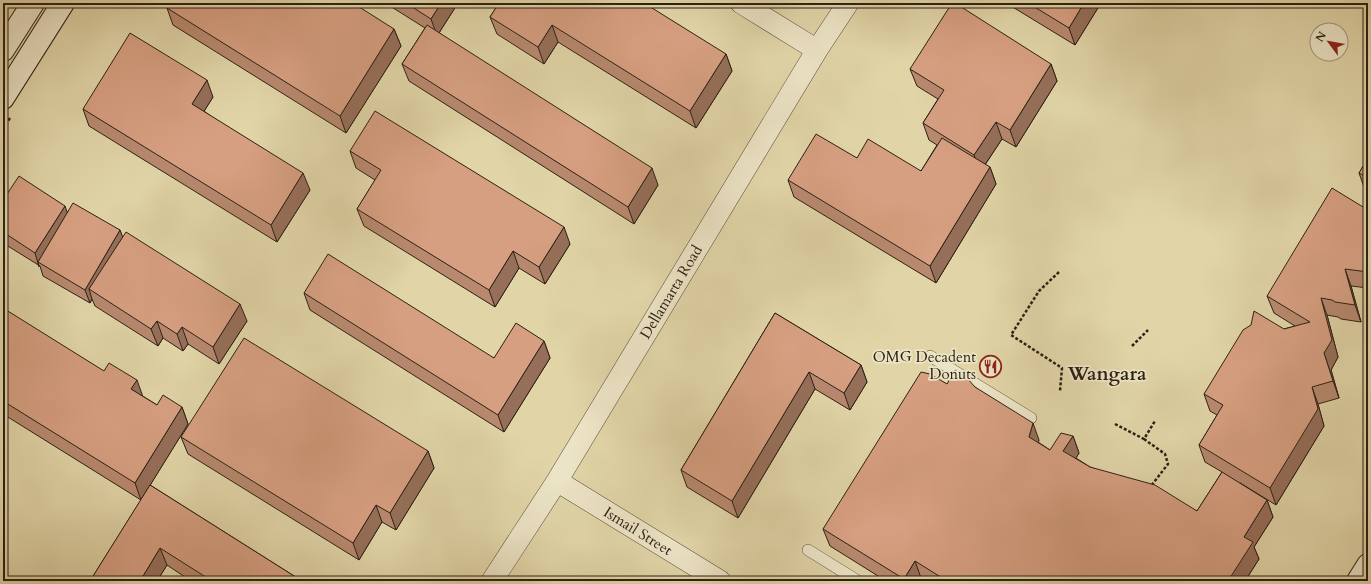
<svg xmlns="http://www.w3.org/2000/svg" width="1371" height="584" font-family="Cardo,serif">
	<rect width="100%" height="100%" fill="#e1d5a8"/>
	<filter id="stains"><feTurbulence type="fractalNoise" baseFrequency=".005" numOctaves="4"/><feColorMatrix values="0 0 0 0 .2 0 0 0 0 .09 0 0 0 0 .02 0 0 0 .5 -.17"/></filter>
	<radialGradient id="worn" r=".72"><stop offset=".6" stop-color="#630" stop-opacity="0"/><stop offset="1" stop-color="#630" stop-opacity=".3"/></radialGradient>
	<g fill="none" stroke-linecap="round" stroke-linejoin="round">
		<defs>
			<path id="lane" d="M 930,356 L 1031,418
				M 808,550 L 858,581"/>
			<path id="street" d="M 741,3 L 817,50
				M 557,481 L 720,581
				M 492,581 L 557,481 L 817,50 L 848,3"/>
			<path id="secondary" d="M 3,50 L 33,3
				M 3,98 L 63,3
				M 1358,581 L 1368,565"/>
		</defs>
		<use href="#lane" stroke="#594e39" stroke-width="12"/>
		<use href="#street" stroke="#594e39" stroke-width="22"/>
		<use href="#secondary" stroke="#2c2114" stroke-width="24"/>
		<path stroke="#2c2114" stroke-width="2.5" stroke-dasharray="3 2" stroke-linecap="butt" d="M 3,129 L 10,118
			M 1059,272 L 1039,291 L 1011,335 L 1062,368 L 1060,391
			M 1132,346 L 1148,330
			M 1115,424 L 1144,439 L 1155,421
			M 1144,439 L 1165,454 L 1168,464 L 1151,486"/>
		<use href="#lane" stroke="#ece4c6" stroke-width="11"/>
		<use href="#street" stroke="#ece4c6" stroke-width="21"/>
		<use href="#secondary" stroke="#ece4c6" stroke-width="22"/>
	</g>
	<path fill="#b8896f" stroke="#2c2114" d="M 389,3 L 458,3 L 439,33 L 658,185 L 634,224 L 409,81 L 402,64 L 425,28 L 390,6 Z
		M 499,3 L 726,54 L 732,71 L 696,128 L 558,42 L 544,64 L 497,34 L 490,17 Z
		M 1006,3 L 1101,3 L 1075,45 Z
		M 167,8 L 394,29 L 401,46 L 346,133 L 173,25 Z
		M 1051,64 L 1057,81 L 1016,147 L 1002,139 L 985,165 L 990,167 L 996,184 L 936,283 L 794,197 L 788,180 L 857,158 L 921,171 L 937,145 L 929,140 L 923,123 L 938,99 L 917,86 L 910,69 Z
		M 213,97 L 204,111 L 310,190 L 277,242 L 89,126 L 83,109 Z
		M 350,151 L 570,244 L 545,284 L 519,268 L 495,307 L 364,226 L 357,209 L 375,180 L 356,168 Z
		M 1368,158 L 1368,192 L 1365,190 L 1359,173 Z
		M 3,200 L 68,212 L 120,230 L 122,237 L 247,321 L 219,364 L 188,344 L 183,351 L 163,338 L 158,346 L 95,306 L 92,299 L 90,303 L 43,276 L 40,266 L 3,243 Z
		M 1368,210 L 1368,288 L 1351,286 L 1361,322 L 1341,319 L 1338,317 L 1327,315 L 1338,357 L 1331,370 L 1339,398 L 1318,404 L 1324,426 L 1276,505 L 1240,483 L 1267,500 L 1273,517 L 1254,547 L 1259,559 L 1245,581 L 926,581 L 921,578 L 919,581 L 886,581 L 830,546 L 823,529 L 947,384 L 975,387 L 1039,440 L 1038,442 L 1050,450 L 1073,436 L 1079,453 L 1076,458 L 1090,467 L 1197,511 L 1222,472 L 1205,462 L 1199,445 L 1217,415 L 1210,411 L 1204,394 L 1284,329 L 1295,326 L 1274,313 L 1267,296 Z
		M 304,293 L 494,358 L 544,341 L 550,358 L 504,432 L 310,310 Z
		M 3,301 L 7,311 L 157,405 L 182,407 L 188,424 L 150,485 L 302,581 L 191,581 L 167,565 L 157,581 L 90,581 L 141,500 L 3,414 Z
		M 775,313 L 861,365 L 867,382 L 850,410 L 815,389 L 738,518 L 687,487 L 681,470 Z
		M 181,437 L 428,451 L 434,468 L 396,530 L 382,522 L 359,560 L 188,454 Z"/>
	<path fill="#966f5a" stroke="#2c2114" d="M 441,3 L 458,3 L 437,36 L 431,19 Z
		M 1084,3 L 1101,3 L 1075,45 L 1069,28 Z
		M 552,25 L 558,42 L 544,64 L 538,47 Z
		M 394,29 L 401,46 L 346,133 L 340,116 Z
		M 726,54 L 732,71 L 696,128 L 690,111 Z
		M 1051,64 L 1057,81 L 1016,147 L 1010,130 Z
		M 207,80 L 213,97 L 198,121 L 192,104 Z
		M 996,122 L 1002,139 L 980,172 L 974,155 Z
		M 990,167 L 996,184 L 936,283 L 930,266 Z
		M 652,168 L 658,185 L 634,224 L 628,207 Z
		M 303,173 L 310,190 L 277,242 L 271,225 Z
		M 65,206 L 70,220 L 38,262 L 39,267 L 35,253 Z
		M 564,227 L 570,244 L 545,284 L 539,267 Z
		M 120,230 L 125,243 L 89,289 L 92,299 L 90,303 L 85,290 Z
		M 513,251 L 519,268 L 495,307 L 489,290 Z
		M 1345,269 L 1351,286 L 1361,322 L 1355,305 Z
		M 1321,298 L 1327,315 L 1338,357 L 1331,370 L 1339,398 L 1333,381 L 1324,353 Z
		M 3,301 L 8,313 L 3,321 Z
		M 240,304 L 247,321 L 219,364 L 213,347 Z
		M 157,321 L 163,338 L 158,346 L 151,329 Z
		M 182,327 L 188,344 L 183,351 L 177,334 Z
		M 544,341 L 550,358 L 504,432 L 498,415 Z
		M 861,365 L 867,382 L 850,410 L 844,393 Z
		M 809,372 L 815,389 L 738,518 L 732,501 Z
		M 137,380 L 143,397 L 131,389 Z
		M 1312,387 L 1318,404 L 1324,426 L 1276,505 L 1270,488 Z
		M 182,407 L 188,424 L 141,500 L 135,483 Z
		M 1033,423 L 1039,440 L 1035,454 L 1029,437 Z
		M 1073,436 L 1079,453 L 1070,468 L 1063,451 Z
		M 428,451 L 434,468 L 396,530 L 390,513 Z
		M 1267,500 L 1273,517 L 1254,547 L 1259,559 L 1245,581 L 1228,581 L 1244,537 Z
		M 376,505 L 382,522 L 359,560 L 353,543 Z
		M 160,548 L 167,565 L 157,581 L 140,581 Z
		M 915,561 L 921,578 L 919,581 L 905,581 L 904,579 Z"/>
	<path fill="#d69f81" stroke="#2c2114" d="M 169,3 L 353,3 L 394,29 L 340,116 L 167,8 Z
		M 406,3 L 441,3 L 431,19 Z
		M 499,3 L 644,3 L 726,54 L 690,111 L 552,25 L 538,47 L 490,17 Z
		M 952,3 L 955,3 L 1051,64 L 1010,130 L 996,122 L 974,155 L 923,123 L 944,90 L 910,69 Z
		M 1028,3 L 1084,3 L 1069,28 Z
		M 427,25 L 652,168 L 628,207 L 402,64 Z
		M 130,33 L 207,80 L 192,104 L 303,173 L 271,225 L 83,109 Z
		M 375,111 L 564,227 L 539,267 L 513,251 L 489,290 L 357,209 L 381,170 L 350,151 Z
		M 816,134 L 857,158 L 868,139 L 921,171 L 942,138 L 990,167 L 930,266 L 788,180 Z
		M 1368,158 L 1368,178 L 1359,173 Z
		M 19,176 L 65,206 L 35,253 L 3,232 L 3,200 Z
		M 1332,188 L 1368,210 L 1368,272 L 1345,269 L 1355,305 L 1335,302 L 1332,300 L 1321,298 L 1332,340 L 1324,353 L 1333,381 L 1312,387 L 1318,409 L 1270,488 L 1199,445 L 1223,405 L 1204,394 L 1243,330 L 1251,325 L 1254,311 L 1284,329 L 1310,322 L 1267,296 Z
		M 73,203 L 120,230 L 85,290 L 38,262 Z
		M 126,232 L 240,304 L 213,347 L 182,327 L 177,334 L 157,321 L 151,329 L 89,289 Z
		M 328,254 L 494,358 L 516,323 L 544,341 L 498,415 L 304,293 Z
		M 3,308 L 104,371 L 109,363 L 137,380 L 131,389 L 157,405 L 163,395 L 182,407 L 135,483 L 3,401 Z
		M 775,313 L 861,365 L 844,393 L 809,372 L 732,501 L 681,470 Z
		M 244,338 L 428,451 L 390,513 L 376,505 L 353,543 L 181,437 Z
		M 955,370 L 967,378 L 975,387 L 1033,423 L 1029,437 L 1050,450 L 1061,433 L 1073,436 L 1063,451 L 1090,467 L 1155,485 L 1197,511 L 1222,472 L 1267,500 L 1244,537 L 1253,542 L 1228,581 L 947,581 L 915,561 L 904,579 L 823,529 L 921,372 L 930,374 L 947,384 Z
		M 150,485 L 302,581 L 212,581 L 160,548 L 140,581 L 141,581 L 90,581 Z"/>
	<defs>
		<symbol id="restaurant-ring" viewBox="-11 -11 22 22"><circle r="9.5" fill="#ece4c6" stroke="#8f2418" stroke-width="1.5"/><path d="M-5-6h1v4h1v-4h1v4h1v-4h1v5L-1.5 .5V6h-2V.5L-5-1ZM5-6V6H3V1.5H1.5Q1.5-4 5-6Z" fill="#8f2418"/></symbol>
	</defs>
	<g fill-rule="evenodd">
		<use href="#restaurant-ring" x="978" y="354" width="25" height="25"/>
	</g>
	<g text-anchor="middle" stroke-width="3.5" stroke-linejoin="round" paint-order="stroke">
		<g font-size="15" fill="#2c2114" stroke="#ece4c6">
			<text transform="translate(671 292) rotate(-59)" y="5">Dellamarta Road</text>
			<text transform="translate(638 531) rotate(32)" y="5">Ismail Street</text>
		</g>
		<g font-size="15" fill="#2c2114" stroke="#ece4c6" text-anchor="end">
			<text x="976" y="362">OMG Decadent<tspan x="976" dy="17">Donuts</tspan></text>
		</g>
		<g font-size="19" font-weight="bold" fill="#2c2114" stroke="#ece4c6">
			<text x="1107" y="380">Wangara</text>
		</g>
	</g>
	<rect width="1371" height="584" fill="none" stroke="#e1d5a8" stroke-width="16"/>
	<rect x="4" y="4" width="1363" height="576" fill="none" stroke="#2c2114" stroke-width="2"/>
	<rect x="8" y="8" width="1355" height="568" fill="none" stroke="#2c2114"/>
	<g transform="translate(1329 42) rotate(302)"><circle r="19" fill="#ece4c6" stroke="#9f967f"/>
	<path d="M0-3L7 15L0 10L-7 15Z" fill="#8f2418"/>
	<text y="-6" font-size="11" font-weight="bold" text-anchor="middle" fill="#2c2114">N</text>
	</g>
	<rect width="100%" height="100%" filter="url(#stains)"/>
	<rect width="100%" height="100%" fill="url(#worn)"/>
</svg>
